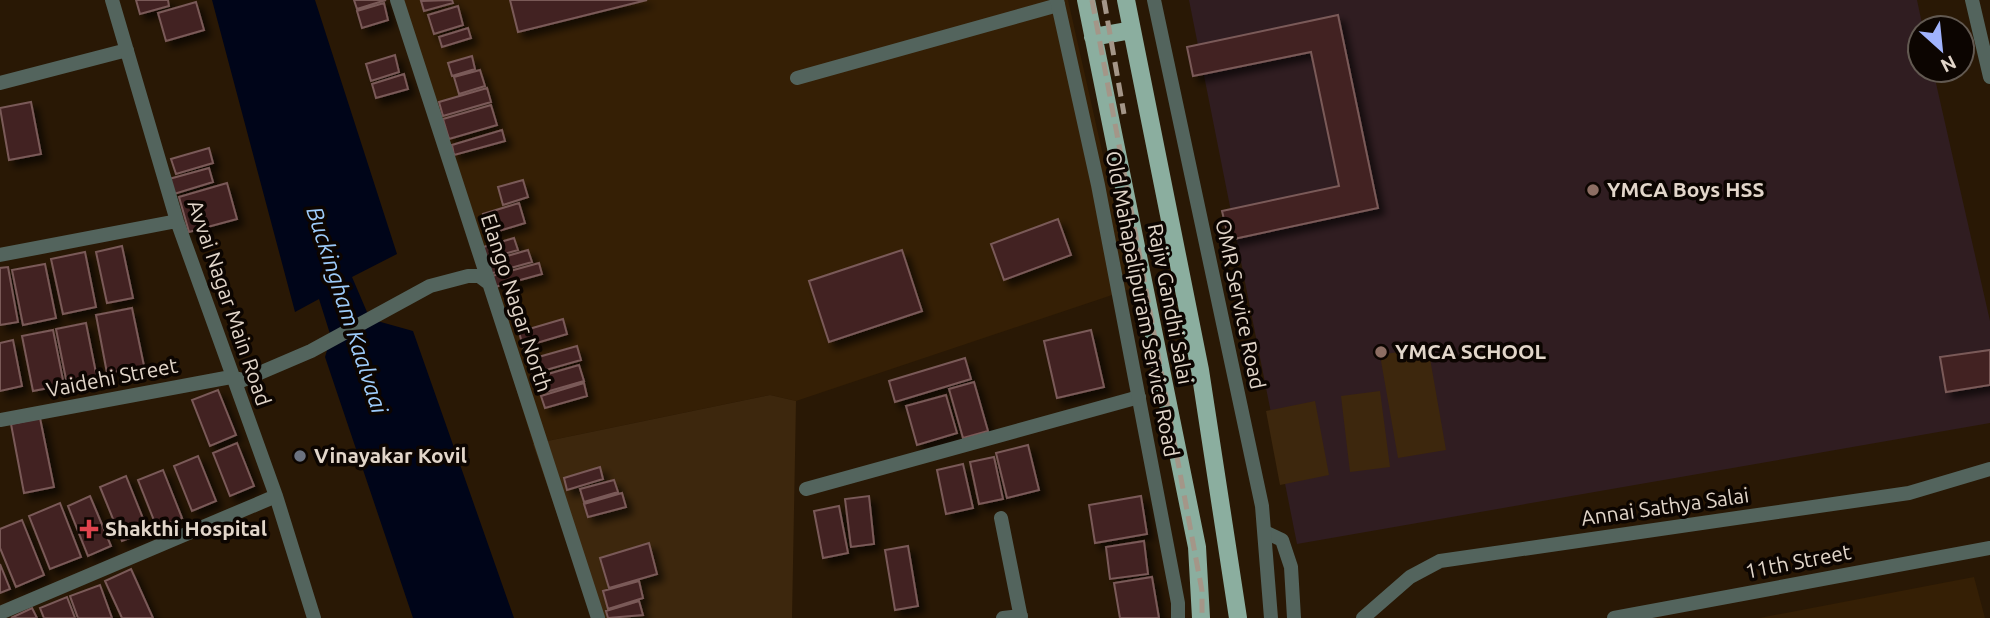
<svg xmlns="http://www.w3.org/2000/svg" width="1990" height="618" font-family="Ubuntu,sans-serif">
	<defs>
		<filter id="shadow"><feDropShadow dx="6" dy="6" stdDeviation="3.5" flood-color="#0009"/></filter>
	</defs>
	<rect width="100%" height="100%" fill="#291805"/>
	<path fill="#351f05" d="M 398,0 L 1068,0 L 1133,288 L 796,401 L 770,395 L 533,444 Z
		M 1974,577 L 1985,618 L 1759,618 Z"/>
	<path fill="#301d21" d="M 1189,0 L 1917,0 L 1923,28 L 1920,28 L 1920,70 L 1933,70 L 1990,321 L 1990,423 L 1297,544 Z"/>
	<path fill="#3d270d" d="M 1428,347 L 1446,450 L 1398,458 L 1380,355 Z
		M 1380,391 L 1390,467 L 1350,472 L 1341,396 Z
		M 770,395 L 796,401 L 792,618 L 593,618 L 533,444 Z
		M 1315,401 L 1329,475 L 1280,485 L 1266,411 Z"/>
	<path fill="#000519" d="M 212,0 L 315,0 L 397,254 L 352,277 L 370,319 L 413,331 L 514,618 L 413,618 L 325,357 L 331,337 L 319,299 L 295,312 Z"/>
	<path fill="#432121" stroke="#7a5a59" stroke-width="2" filter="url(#shadow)" d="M 136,0 L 168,0 L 169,6 L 140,14 Z
		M 354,0 L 386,0 L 357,9 Z
		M 452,0 L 453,3 L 424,11 L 421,1 Z
		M 510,0 L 647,0 L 518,32 Z
		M 196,2 L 204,30 L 166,41 L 158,13 Z
		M 384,3 L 388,20 L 362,28 L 357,11 Z
		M 458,6 L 463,25 L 434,34 L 428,15 Z
		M 1338,15 L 1378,208 L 1229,240 L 1222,211 L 1339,186 L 1311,52 L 1193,76 L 1187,47 Z
		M 468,28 L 471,38 L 442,47 L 439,37 Z
		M 395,55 L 399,72 L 371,81 L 366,64 Z
		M 472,56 L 475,69 L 452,76 L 448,63 Z
		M 480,70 L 485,86 L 459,94 L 454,77 Z
		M 404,74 L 408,89 L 376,98 L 372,84 Z
		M 487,88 L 491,102 L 443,116 L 439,102 Z
		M 31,102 L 41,154 L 9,160 L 0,108 Z
		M 491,105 L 497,125 L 449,139 L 443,119 Z
		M 502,130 L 505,141 L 454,155 L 452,145 Z
		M 209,148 L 213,163 L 176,174 L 171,159 Z
		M 209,168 L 213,182 L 174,194 L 169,179 Z
		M 523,180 L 528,197 L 503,205 L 498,187 Z
		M 227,183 L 237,219 L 189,232 L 179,197 Z
		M 519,203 L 525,223 L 489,234 L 483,214 Z
		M 1058,219 L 1071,255 L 1004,280 L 991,244 Z
		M 514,238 L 518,250 L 483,260 L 480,248 Z
		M 122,246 L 133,298 L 107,303 L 96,252 Z
		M 528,250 L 532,262 L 489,274 L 486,262 Z
		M 902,250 L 922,311 L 829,342 L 809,281 Z
		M 85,252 L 96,307 L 63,314 L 51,259 Z
		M 539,263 L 542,274 L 495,287 L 492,276 Z
		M 45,264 L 56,318 L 23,325 L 12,270 Z
		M 8,267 L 18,322 L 0,325 L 0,268 Z
		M 132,308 L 144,366 L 107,373 L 96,315 Z
		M 563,319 L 567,334 L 523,347 L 519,332 Z
		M 86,323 L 97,378 L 67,384 L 56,329 Z
		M 53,330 L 64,385 L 33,391 L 22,336 Z
		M 1091,330 L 1104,387 L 1057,398 L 1044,341 Z
		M 13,340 L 22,386 L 0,391 L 0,343 Z
		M 577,346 L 581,360 L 532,374 L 528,360 Z
		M 1990,350 L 1990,385 L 1946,392 L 1940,357 Z
		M 965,358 L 971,379 L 895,402 L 889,381 Z
		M 579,365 L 584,381 L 546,392 L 541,376 Z
		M 974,382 L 988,431 L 963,438 L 949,389 Z
		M 584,383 L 587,396 L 545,408 L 541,396 Z
		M 218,390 L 236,435 L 210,446 L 192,400 Z
		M 946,395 L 957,433 L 917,445 L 906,406 Z
		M 40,418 L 54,487 L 24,493 L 11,424 Z
		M 237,443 L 254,486 L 230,496 L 213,453 Z
		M 1028,445 L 1039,490 L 1007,498 L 996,453 Z
		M 198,456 L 216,501 L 192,511 L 174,466 Z
		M 994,457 L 1003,499 L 979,504 L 970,462 Z
		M 963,464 L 973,508 L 946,514 L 937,470 Z
		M 600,467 L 603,479 L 567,490 L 564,478 Z
		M 163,470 L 182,518 L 157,528 L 138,480 Z
		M 126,476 L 148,531 L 122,541 L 100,487 Z
		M 614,480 L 618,492 L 584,502 L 580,489 Z
		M 622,493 L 626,507 L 588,517 L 584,504 Z
		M 90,496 L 111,546 L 88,556 L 68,506 Z
		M 869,496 L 874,544 L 851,547 L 845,499 Z
		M 1141,496 L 1147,534 L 1095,543 L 1089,505 Z
		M 60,503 L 81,557 L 50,569 L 29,516 Z
		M 839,506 L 848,553 L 823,558 L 814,511 Z
		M 22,520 L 44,575 L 16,587 L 0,548 L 0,529 Z
		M 1144,541 L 1148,574 L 1110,579 L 1106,547 Z
		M 649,543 L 657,574 L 609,588 L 600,558 Z
		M 908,546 L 918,606 L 895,610 L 885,550 Z
		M 0,564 L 10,589 L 0,593 Z
		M 131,569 L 153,618 L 122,618 L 105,581 Z
		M 1152,577 L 1159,618 L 1120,618 L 1114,583 Z
		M 639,581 L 643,598 L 608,609 L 603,591 Z
		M 100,585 L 112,618 L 78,618 L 70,596 Z
		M 67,597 L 75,618 L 44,618 L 40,608 Z
		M 639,601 L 643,615 L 608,618 L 606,611 Z
		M 32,608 L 37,618 L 11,618 Z"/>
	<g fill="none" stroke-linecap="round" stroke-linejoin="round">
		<path stroke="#53645d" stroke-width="14" d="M 112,0 L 177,221 L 276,496 L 314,618
			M 397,0 L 598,618
			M 1972,0 L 1990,77
			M 797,78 L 1058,5
			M 0,83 L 127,50
			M 0,255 L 177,221
			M 0,420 L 231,377 L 243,380 L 311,351 L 430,286 L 468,276 L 479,276 L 487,282
			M 806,489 L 1139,397
			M 1001,518 L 1021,618
			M 1267,533 L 1282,540 L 1291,567 L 1294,618
			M 0,613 L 276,496
			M 1003,618 L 1021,616
			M 1363,618 L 1410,577 L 1440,561 L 1909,493 L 1990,469
			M 1614,618 L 1990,548"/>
		<path stroke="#53645d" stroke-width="14" d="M 1057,0 L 1098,185 L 1178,603 L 1178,618
			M 1154,0 L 1262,506 L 1271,618"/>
		<path stroke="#8bae9f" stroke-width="18" d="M 1086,0 L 1197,547 L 1201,618
			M 1126,0 L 1200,370 L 1238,618
			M 1093,37 L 1132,30"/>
		<path stroke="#a49688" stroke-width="5" stroke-dasharray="14 7" stroke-linecap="butt" d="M 1092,0 L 1202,591 L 1202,618
			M 1104,0 L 1124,114"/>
	</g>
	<g fill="#8d6e63" stroke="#0c0501" stroke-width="2.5">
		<circle cx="1593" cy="190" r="7"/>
		<circle cx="1381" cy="352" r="7"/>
	</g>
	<circle fill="#6b7280" stroke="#0c0501" stroke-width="2.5" cx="300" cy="456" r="7"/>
	<path fill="#e0444e" stroke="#0c0501" stroke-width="2.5" d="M85.5 518.5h7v7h7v7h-7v7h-7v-7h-7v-7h7z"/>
	<g text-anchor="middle" stroke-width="7" stroke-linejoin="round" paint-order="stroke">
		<g font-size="21" font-weight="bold" fill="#e2d6ca" stroke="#0c0501" text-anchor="start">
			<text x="1607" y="197">YMCA Boys HSS</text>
			<text x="1395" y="359">YMCA SCHOOL</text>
			<text x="314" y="463">Vinayakar Kovil</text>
			<text x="105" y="536">Shakthi Hospital</text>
		</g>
		<g font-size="21" fill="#e2d6ca" stroke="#0c0501">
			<text transform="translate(229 303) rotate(71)" y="7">Avvai Nagar Main Road</text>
			<text transform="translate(516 303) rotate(72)" y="7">Elango Nagar North</text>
			<text transform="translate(1142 304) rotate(79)" y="7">Old Mahapalipuram Service Road</text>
			<text transform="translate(1170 304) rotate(79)" y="7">Rajiv Gandhi Salai</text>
			<text transform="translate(1240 304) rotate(78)" y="7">OMR Service Road</text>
			<text transform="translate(112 378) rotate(-11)" y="7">Vaidehi Street</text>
			<text transform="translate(1665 507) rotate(-8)" y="7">Annai Sathya Salai</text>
			<text transform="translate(1798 562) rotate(-11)" y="7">11th Street</text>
		</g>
		<g font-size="23" font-style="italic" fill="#9eccfb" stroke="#0c0501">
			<text transform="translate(347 310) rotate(72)" y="8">Buckingham Kaalvaai</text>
		</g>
	</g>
	<g transform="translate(1941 49) rotate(153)"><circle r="33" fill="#0c0501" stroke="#625951" stroke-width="2"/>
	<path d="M0-5L12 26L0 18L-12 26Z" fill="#a0b3fd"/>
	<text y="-10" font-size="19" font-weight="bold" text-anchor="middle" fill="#e2d6ca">N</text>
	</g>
</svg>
